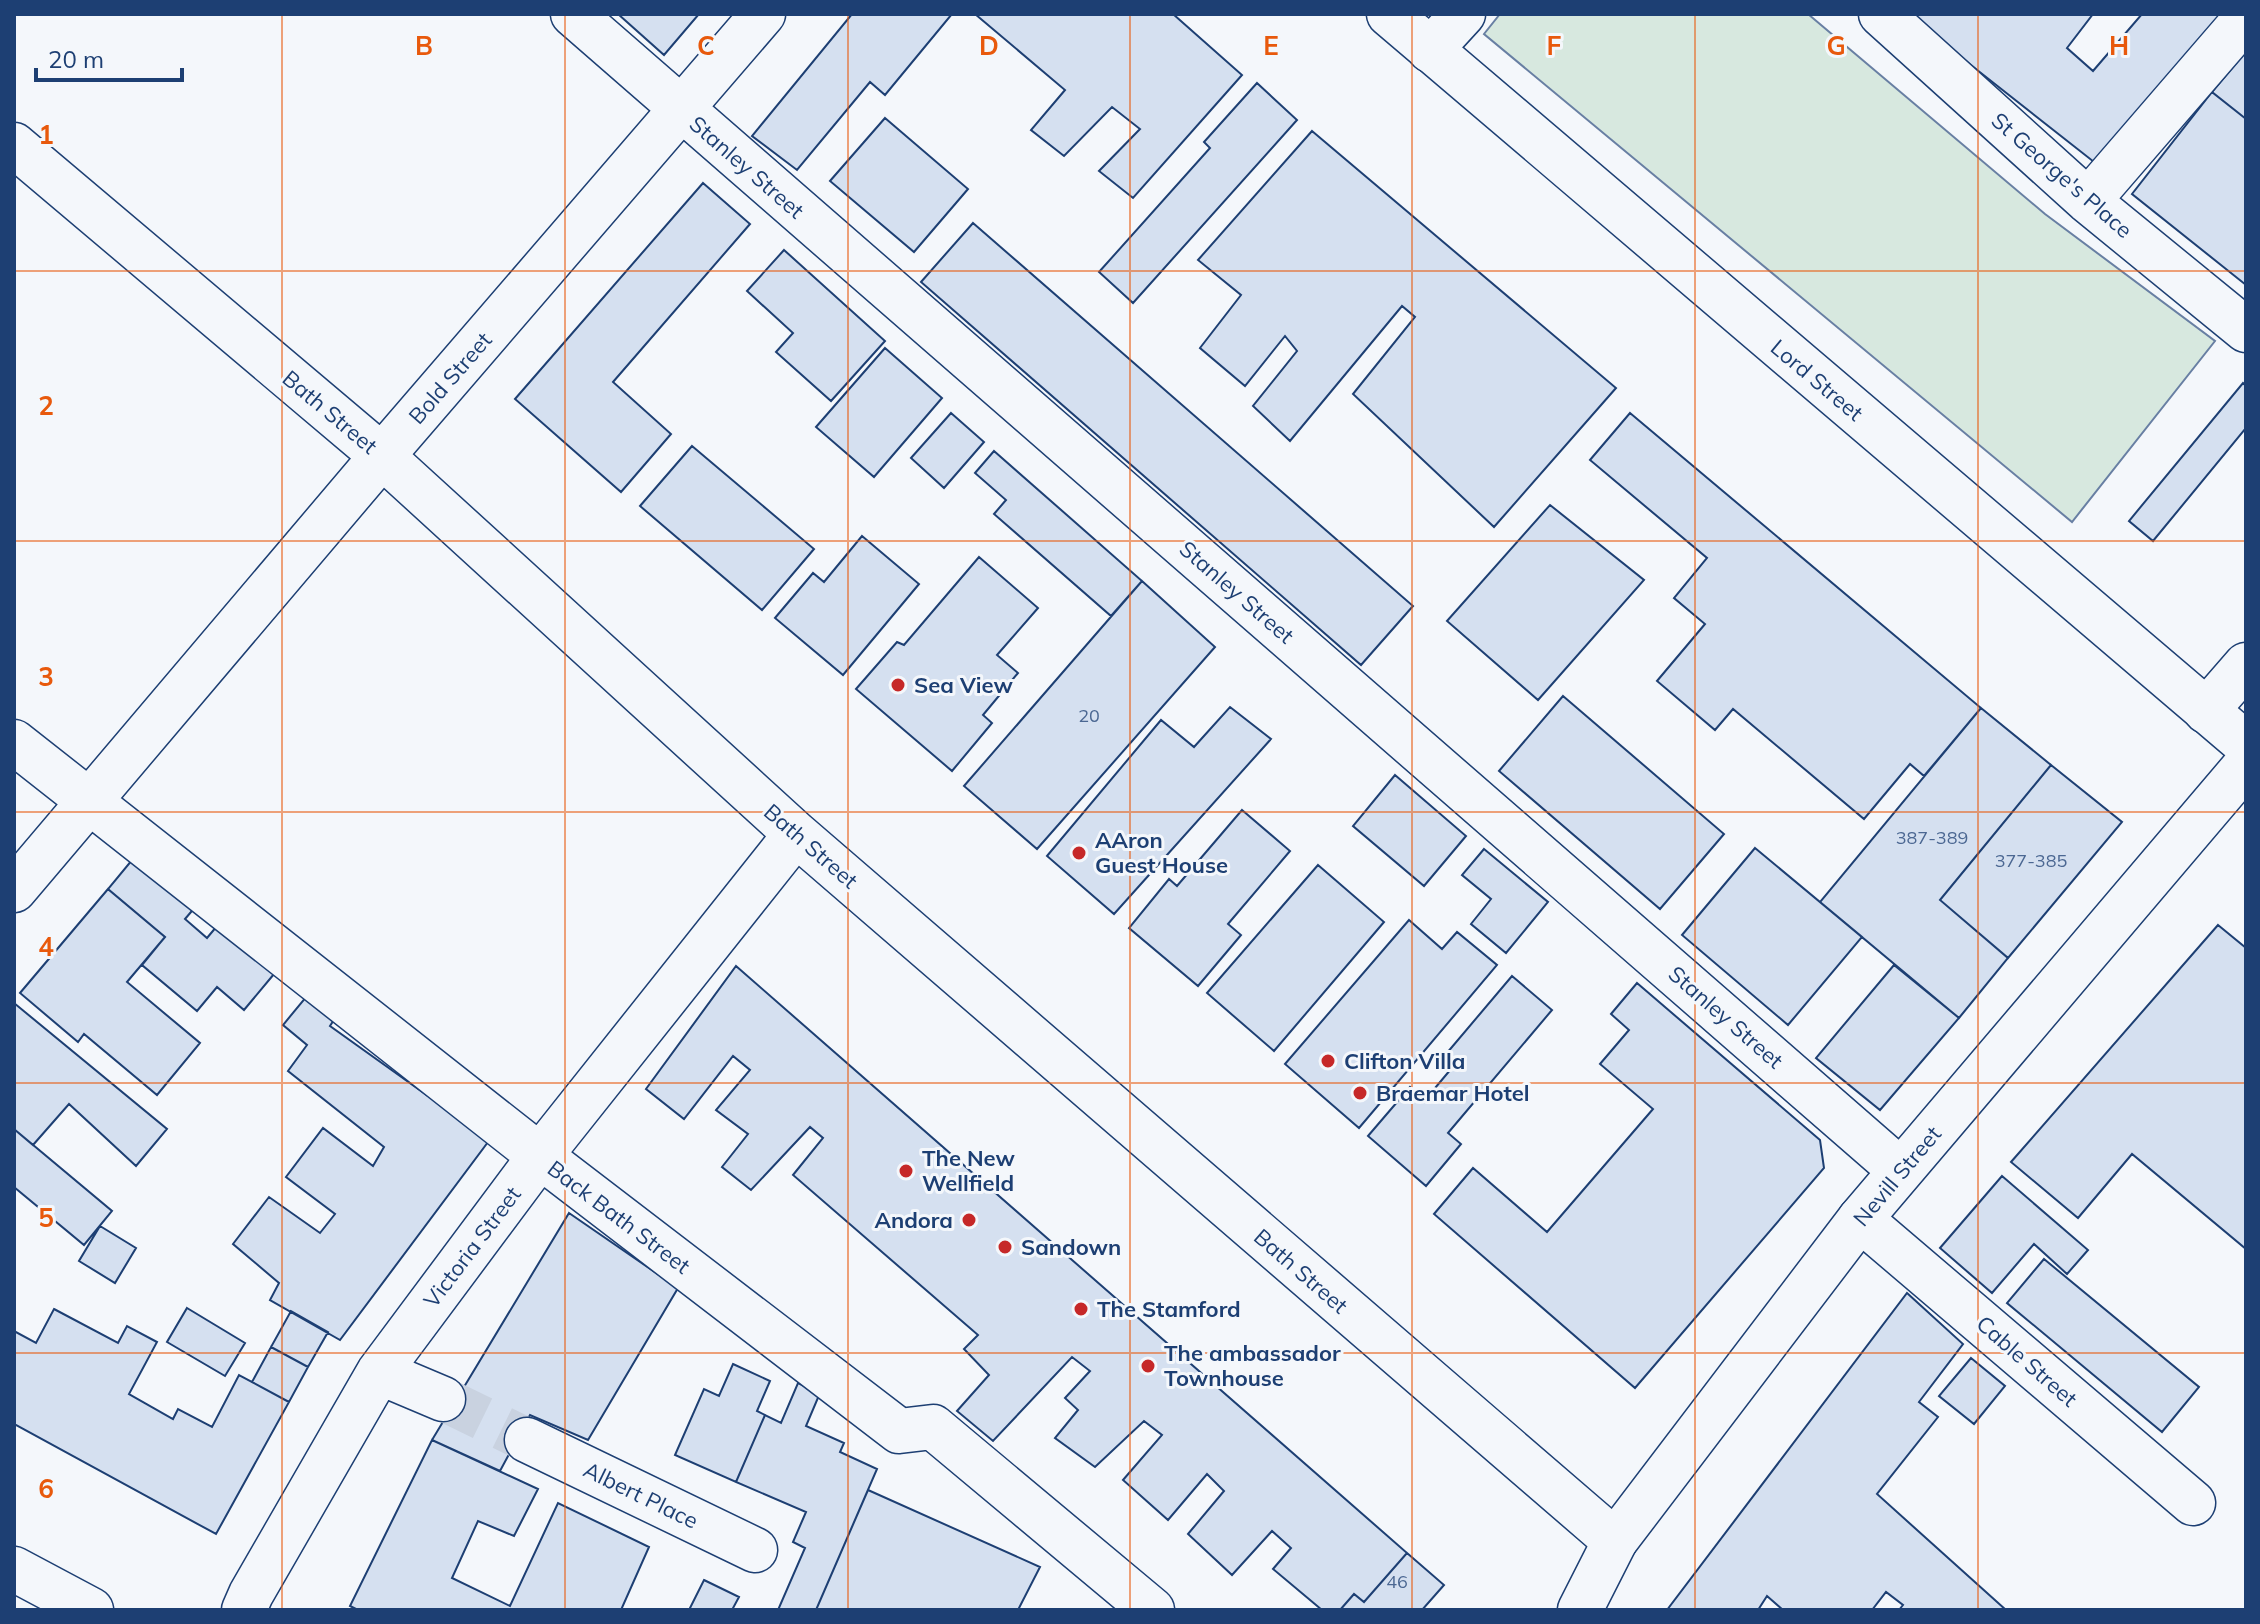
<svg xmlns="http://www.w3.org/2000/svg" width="2260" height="1624" font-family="Mulish,sans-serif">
	<rect width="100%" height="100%" fill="#f4f7fb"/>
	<path fill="#d7e8df" stroke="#687fa3" stroke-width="2" d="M 1500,14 L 1808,14 L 2045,214 L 2215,341 L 2072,522 L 1484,34 Z"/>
	<path fill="#d5e0f0" stroke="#1d3f73" stroke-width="2" d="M 618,14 L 699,14 L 664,55 Z
		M 852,14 L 952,14 L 885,95 L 870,82 L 797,170 L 752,136 Z
		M 975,14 L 1173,14 L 1242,75 L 1133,198 L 1099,171 L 1140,129 L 1112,107 L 1064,156 L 1031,130 L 1065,90 Z
		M 1906,14 L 2093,14 L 2067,48 L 2093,71 L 2142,14 L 2223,14 L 2094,162 Z
		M 2246,51 L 2246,119 L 2212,92 Z
		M 1257,83 L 1297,120 L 1133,303 L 1099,272 L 1210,148 L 1204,142 Z
		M 2212,92 L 2246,119 L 2246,285 L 2132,194 Z
		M 885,118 L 968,189 L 914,252 L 830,181 Z
		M 1312,131 L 1616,388 L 1494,527 L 1353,394 L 1415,317 L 1402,306 L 1290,441 L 1253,406 L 1297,351 L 1285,336 L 1245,386 L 1200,348 L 1241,295 L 1198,260 Z
		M 703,183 L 750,224 L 613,382 L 671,434 L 621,492 L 515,399 Z
		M 973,223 L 1413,606 L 1361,665 L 921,282 Z
		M 784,250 L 885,341 L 831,401 L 776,352 L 793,333 L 747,291 Z
		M 885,348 L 942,398 L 874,477 L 816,427 Z
		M 2243,383 L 2246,386 L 2246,428 L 2153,541 L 2129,521 Z
		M 951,413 L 984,442 L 944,488 L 911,458 Z
		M 1630,413 L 1981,708 L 1924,776 L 1910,764 L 1864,819 L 1733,709 L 1715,730 L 1657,681 L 1705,624 L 1674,598 L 1707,558 L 1590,460 Z
		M 692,446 L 814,549 L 762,610 L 640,506 Z
		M 994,451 L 1142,581 L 1111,616 L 994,514 L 1006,500 L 975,473 Z
		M 1550,505 L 1644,580 L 1538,700 L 1447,621 Z
		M 862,536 L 919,584 L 843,675 L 775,618 L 813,573 L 824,582 Z
		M 979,557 L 1038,608 L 997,655 L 1018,673 L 983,715 L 992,723 L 952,771 L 856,689 L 897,642 L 904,645 Z
		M 1142,581 L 1215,647 L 1037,849 L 964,786 Z
		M 1563,696 L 1724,834 L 1660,909 L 1499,771 Z
		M 1230,707 L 1271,739 L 1114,914 L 1047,856 L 1161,720 L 1194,747 Z
		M 1981,708 L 2051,765 L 1940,900 L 2008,958 L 1959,1018 L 1820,902 Z
		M 2051,765 L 2122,822 L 2008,958 L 1940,900 Z
		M 1395,775 L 1466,836 L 1424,886 L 1353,826 Z
		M 1242,810 L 1290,851 L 1228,924 L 1241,935 L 1198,986 L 1129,928 L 1169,879 L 1177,886 Z
		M 1755,848 L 1862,937 L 1788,1025 L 1682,935 Z
		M 1484,849 L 1548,902 L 1506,953 L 1471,924 L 1491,899 L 1462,875 Z
		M 137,854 L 197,905 L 185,919 L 207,938 L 217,926 L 274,974 L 244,1010 L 217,987 L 197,1011 L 142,965 L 165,937 L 108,889 Z
		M 1318,865 L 1384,922 L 1274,1051 L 1207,993 Z
		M 108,889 L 165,937 L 127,982 L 200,1043 L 157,1095 L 84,1034 L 78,1042 L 20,993 Z
		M 1409,920 L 1442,949 L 1457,932 L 1497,965 L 1359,1128 L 1285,1064 Z
		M 2218,925 L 2246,948 L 2246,1249 L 2132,1154 L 2078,1218 L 2011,1162 Z
		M 1894,965 L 1959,1018 L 1880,1110 L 1816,1058 Z
		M 736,966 L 1407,1553 L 1364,1602 L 1354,1594 L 1340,1610 L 1322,1610 L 1273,1569 L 1291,1548 L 1272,1531 L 1232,1575 L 1188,1534 L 1224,1491 L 1207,1474 L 1168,1520 L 1123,1480 L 1162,1435 L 1144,1421 L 1095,1467 L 1055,1438 L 1078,1410 L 1065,1398 L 1090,1371 L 1072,1357 L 993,1441 L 957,1411 L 989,1375 L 964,1349 L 978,1335 L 793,1175 L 823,1138 L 810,1127 L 751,1190 L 722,1167 L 748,1134 L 716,1110 L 750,1070 L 733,1056 L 684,1119 L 646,1089 Z
		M 1512,976 L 1552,1010 L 1448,1133 L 1461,1144 L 1426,1186 L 1368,1136 L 1410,1087 L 1425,1100 L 1451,1069 L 1441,1060 Z
		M 1637,983 L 1820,1140 L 1824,1168 L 1635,1388 L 1434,1214 L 1473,1168 L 1547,1232 L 1653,1109 L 1600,1064 L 1629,1030 L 1611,1014 Z
		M 311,991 L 339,1012 L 330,1026 L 428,1096 L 435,1090 L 494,1134 L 340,1340 L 270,1300 L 279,1283 L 233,1244 L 269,1197 L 320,1233 L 335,1214 L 286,1177 L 323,1128 L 373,1166 L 384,1147 L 288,1071 L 307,1045 L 283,1025 Z
		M 14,1003 L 167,1129 L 136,1166 L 69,1104 L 33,1145 L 14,1129 Z
		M 14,1129 L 112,1211 L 84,1245 L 14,1187 Z
		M 2002,1176 L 2088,1250 L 2067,1274 L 2034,1244 L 1992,1293 L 1940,1248 Z
		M 569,1213 L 678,1288 L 588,1440 L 530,1415 L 500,1471 L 432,1440 Z
		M 100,1226 L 136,1248 L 115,1283 L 79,1261 Z
		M 2044,1259 L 2199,1387 L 2162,1432 L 2007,1303 Z
		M 1907,1293 L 1963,1344 L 1919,1402 L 1938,1417 L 1877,1494 L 2006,1610 L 1899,1610 L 1903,1605 L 1886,1592 L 1872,1610 L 1783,1610 L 1767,1596 L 1758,1610 L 1667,1610 Z
		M 187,1308 L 245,1343 L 225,1376 L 167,1342 Z
		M 54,1309 L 118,1343 L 127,1326 L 157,1342 L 129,1394 L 173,1419 L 178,1409 L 212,1427 L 239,1375 L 289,1402 L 216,1534 L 14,1424 L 14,1331 L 36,1343 Z
		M 291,1311 L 328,1332 L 308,1367 L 271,1347 Z
		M 271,1347 L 308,1367 L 289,1402 L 252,1382 Z
		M 1971,1358 L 2005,1386 L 1974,1424 L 1939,1396 Z
		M 733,1364 L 770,1381 L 757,1411 L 765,1415 L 736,1482 L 675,1455 L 704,1389 L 719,1396 Z
		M 798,1383 L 820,1393 L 806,1426 L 844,1443 L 840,1452 L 877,1469 L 816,1610 L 778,1610 L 805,1548 L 793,1542 L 806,1512 L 736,1482 L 765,1415 L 781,1423 Z
		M 432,1440 L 538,1489 L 514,1536 L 478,1521 L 452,1578 L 510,1606 L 558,1503 L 649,1547 L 621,1610 L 358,1610 L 350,1606 Z
		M 868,1490 L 1040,1567 L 1018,1610 L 816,1610 Z
		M 1407,1553 L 1444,1585 L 1422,1610 L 1340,1610 L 1354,1594 L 1364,1602 Z
		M 704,1580 L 739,1597 L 732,1610 L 689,1610 Z"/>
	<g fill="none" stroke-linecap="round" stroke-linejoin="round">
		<path stroke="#c9d2e0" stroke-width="44" stroke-dasharray="44 22" stroke-linecap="butt" d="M 443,1399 L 527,1440"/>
		<defs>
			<path id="street" d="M 573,14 L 1900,1170
				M 1881,14 L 2088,201 L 2246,330
				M 1430,50 L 1463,14
				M 14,145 L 382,456 L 796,834 L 1615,1541
				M 2088,201 L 2246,18
				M 14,742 L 540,1156 L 899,1431 L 933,1427 L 1152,1610
				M 14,890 L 382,456 L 763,14
				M 1860,1219 L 2193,1503
				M 379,1372 L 443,1399
				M 527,1440 L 755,1550
				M 244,1610 L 251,1594 L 379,1372 L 540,1156 L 796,834"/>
			<path id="secondary" d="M 2206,711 L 2246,665
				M 14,1569 L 91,1610
				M 1580,1610 L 1615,1541 L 1860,1219 L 2246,765"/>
			<path id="highway" d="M 1389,14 L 2246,744"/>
		</defs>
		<use href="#street" stroke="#1d3f73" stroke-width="47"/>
		<use href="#secondary" stroke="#1d3f73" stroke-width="47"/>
		<use href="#highway" stroke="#1d3f73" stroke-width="47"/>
		<use href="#street" stroke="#f4f7fb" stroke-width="44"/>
		<use href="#secondary" stroke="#f4f7fb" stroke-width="44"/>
		<use href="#highway" stroke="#f4f7fb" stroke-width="44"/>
	</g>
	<path fill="none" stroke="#e8590c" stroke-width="2" stroke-opacity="0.55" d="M 282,14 L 282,1610M 565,14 L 565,1610M 848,14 L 848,1610M 1130,14 L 1130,1610M 1412,14 L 1412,1610M 1695,14 L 1695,1610M 1978,14 L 1978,1610M 14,271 L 2246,271M 14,541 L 2246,541M 14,812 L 2246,812M 14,1083 L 2246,1083M 14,1353 L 2246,1353"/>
	<g fill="#c62828" stroke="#f4f7fb" stroke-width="3">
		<circle cx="898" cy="685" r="8"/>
		<circle cx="1079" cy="853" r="8"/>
		<circle cx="1328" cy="1061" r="8"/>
		<circle cx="1360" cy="1093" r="8"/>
		<circle cx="906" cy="1171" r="8"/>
		<circle cx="969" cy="1220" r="8"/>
		<circle cx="1005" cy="1247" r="8"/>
		<circle cx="1081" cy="1309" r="8"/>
		<circle cx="1148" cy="1366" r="8"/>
	</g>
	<g text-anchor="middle" stroke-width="6" stroke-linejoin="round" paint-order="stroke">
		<g font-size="18" fill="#4b6792">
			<text x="1089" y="722">20</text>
			<text x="1932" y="844">387-389</text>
			<text x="2031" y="867">377-385</text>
			<text x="1397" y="1588">46</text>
		</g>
		<g font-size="22" fill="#1d3f73" stroke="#f4f7fb">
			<text transform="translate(747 167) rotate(41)" y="8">Stanley Street</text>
			<text transform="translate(2062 175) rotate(41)" y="8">St George's Place</text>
			<text transform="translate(450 378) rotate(-49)" y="8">Bold Street</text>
			<text transform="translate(1817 380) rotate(40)" y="8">Lord Street</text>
			<text transform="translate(330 412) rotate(40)" y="8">Bath Street</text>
			<text transform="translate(1237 592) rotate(41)" y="8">Stanley Street</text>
			<text transform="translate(811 846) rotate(41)" y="8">Bath Street</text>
			<text transform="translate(1726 1017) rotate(41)" y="8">Stanley Street</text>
			<text transform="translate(1897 1176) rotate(-50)" y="8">Nevill Street</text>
			<text transform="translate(619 1217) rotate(37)" y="8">Back Bath Street</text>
			<text transform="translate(472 1247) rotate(-53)" y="8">Victoria Street</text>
			<text transform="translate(1301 1271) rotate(41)" y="8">Bath Street</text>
			<text transform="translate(2027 1361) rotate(41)" y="8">Cable Street</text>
			<text transform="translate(641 1495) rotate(26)" y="8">Albert Place</text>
		</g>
		<g font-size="22" font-weight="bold" fill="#1d3f73" stroke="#f4f7fb" text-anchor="start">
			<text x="914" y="693">Sea View</text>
			<text x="1095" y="848">AAron<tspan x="1095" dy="25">Guest House</tspan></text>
			<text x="1344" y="1069">Clifton Villa</text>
			<text x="1376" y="1101">Braemar Hotel</text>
			<text x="922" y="1166">The New<tspan x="922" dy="25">Wellfield</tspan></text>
			<text x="953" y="1228" text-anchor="end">Andora</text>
			<text x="1021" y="1255">Sandown</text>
			<text x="1097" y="1317">The Stamford</text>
			<text x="1164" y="1361">The ambassador<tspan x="1164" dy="25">Townhouse</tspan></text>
		</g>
	</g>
	<g font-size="26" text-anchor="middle" font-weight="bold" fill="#e8590c" stroke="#f4f7fb" stroke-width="6" stroke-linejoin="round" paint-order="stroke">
		<text x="424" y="55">B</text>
		<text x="706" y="55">C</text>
		<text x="989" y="55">D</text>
		<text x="1271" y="55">E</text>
		<text x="1554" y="55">F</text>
		<text x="1836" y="55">G</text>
		<text x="2119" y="55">H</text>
		<text x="46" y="144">1</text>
		<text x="46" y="415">2</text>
		<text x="46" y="686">3</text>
		<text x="46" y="956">4</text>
		<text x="46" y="1227">5</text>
		<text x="46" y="1498">6</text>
	</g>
	<rect width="2260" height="1624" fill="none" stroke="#1d3f73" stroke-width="32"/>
	<path d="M36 68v12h146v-12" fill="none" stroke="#1d3f73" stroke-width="4"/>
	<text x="48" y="68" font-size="24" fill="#1d3f73" stroke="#f4f7fb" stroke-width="6" paint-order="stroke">20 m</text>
</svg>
